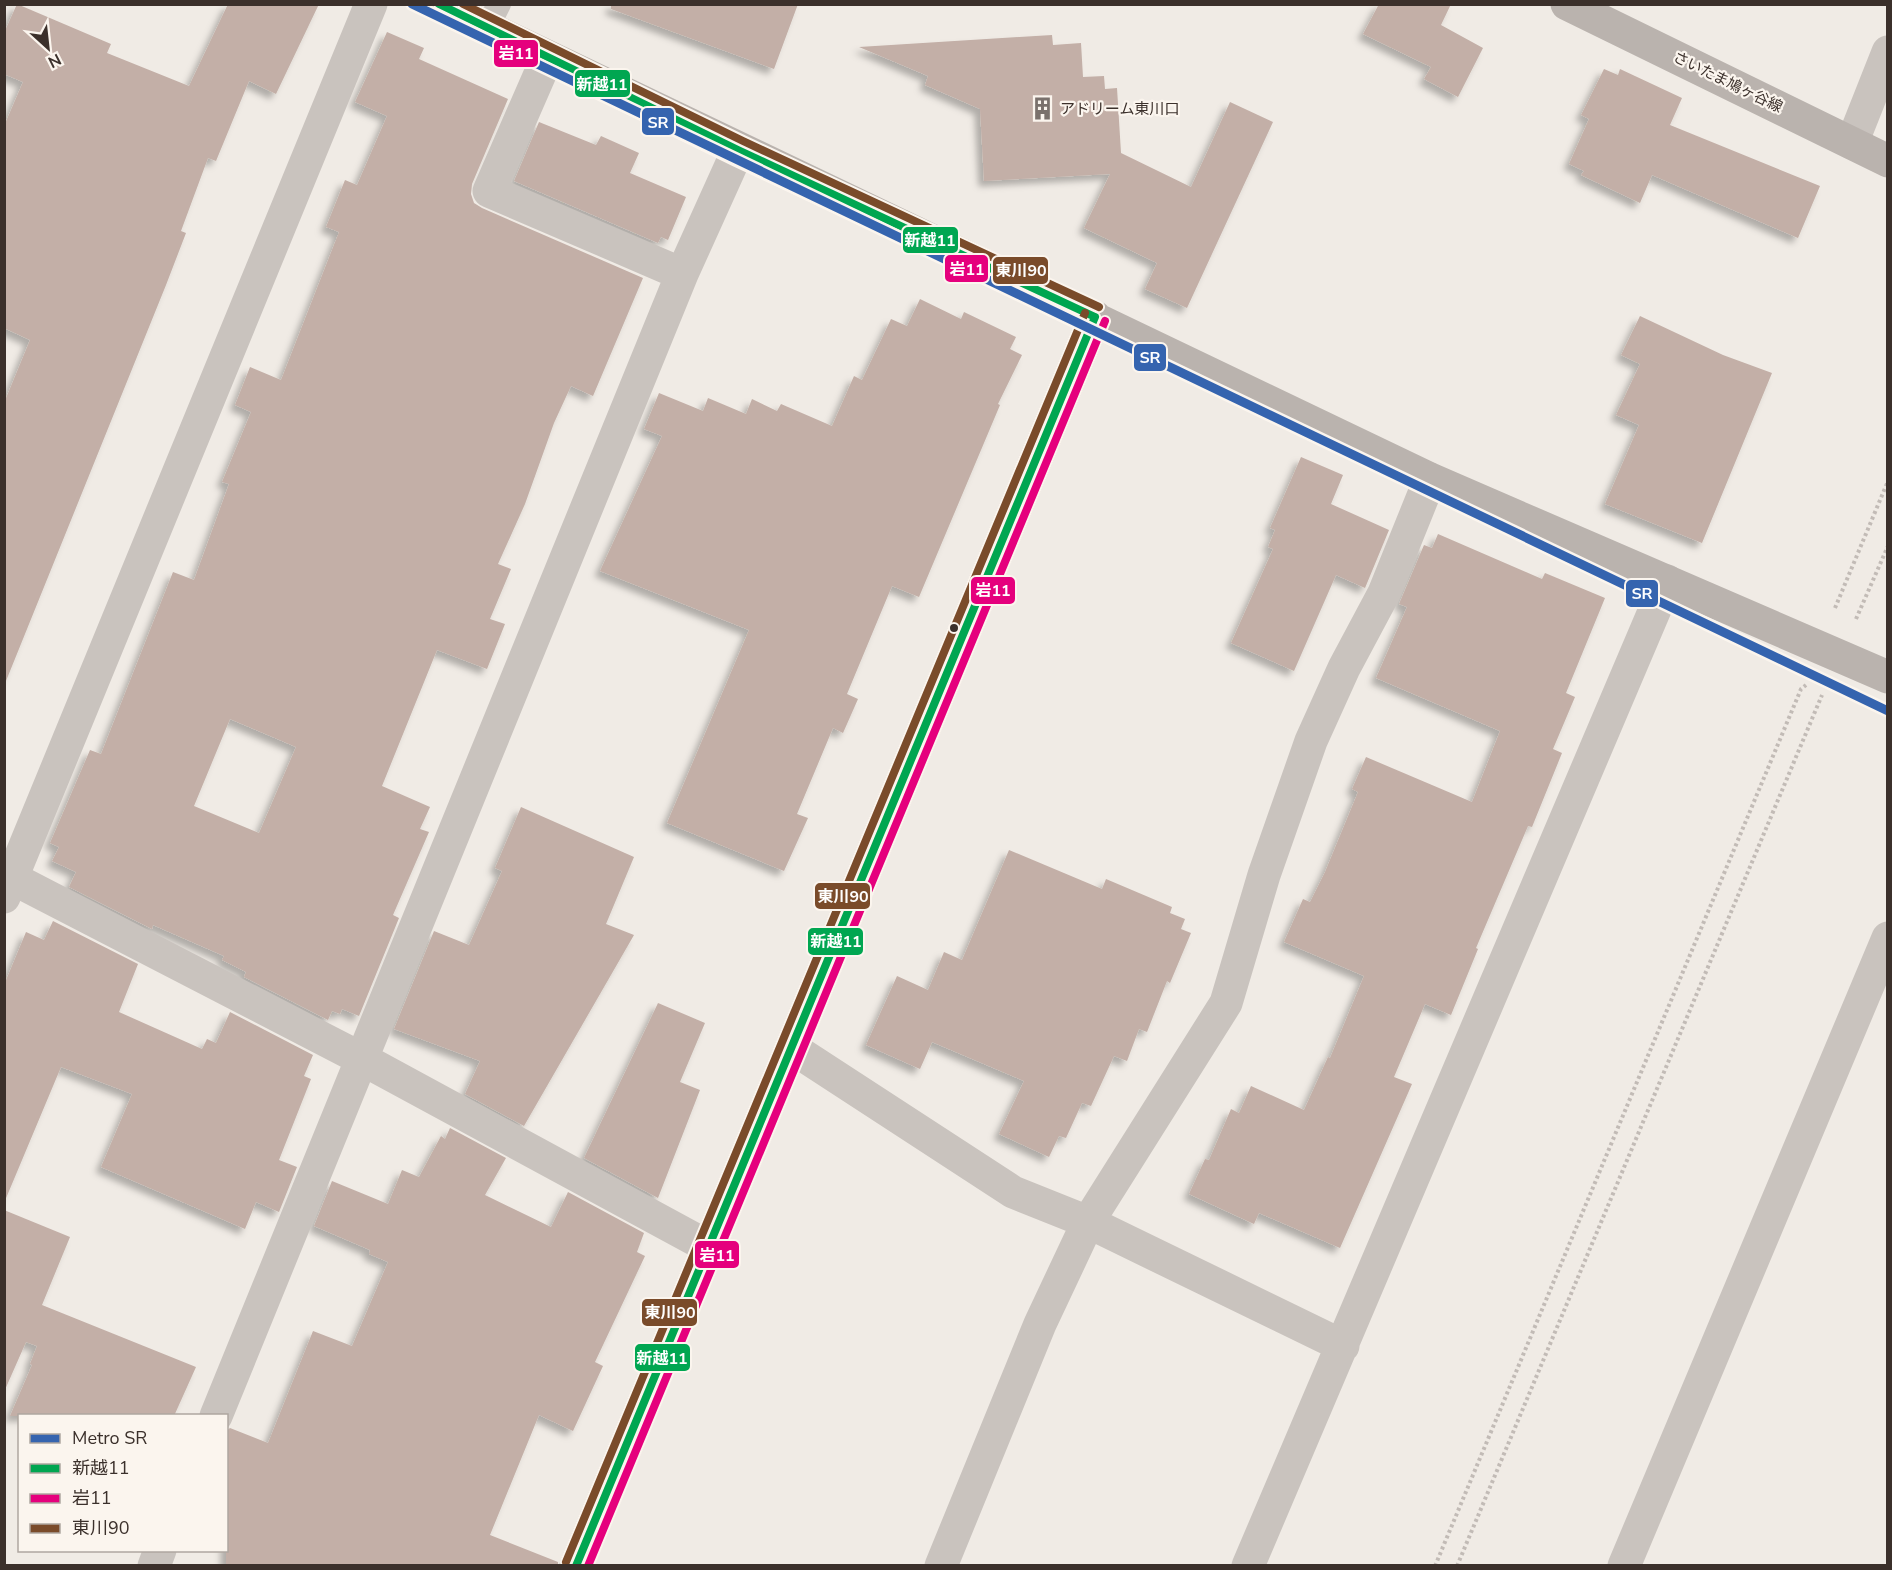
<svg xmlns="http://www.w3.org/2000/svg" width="1892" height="1570" font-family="'Nunito Sans','Noto Sans JP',sans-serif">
	<defs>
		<filter id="shadow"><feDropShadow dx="-5.5" dy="5.5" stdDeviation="3" flood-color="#0004"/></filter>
	</defs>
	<rect width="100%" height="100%" fill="#f0ebe5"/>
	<path fill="#c3afa7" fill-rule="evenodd" filter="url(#shadow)" d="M 17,4 L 111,44 L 107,53 L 189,86 L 228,4 L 319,4 L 276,94 L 249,81 L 216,161 L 208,158 L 181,231 L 186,233 L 166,285 L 6,681 L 4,403 L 30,340 L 4,328 L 4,126 L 23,82 L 4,74 L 4,33 Z
		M 611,4 L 798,4 L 774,69 L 611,9 Z
		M 1379,4 L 1451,4 L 1441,25 L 1483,48 L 1458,97 L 1424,79 L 1431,67 L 1363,34 Z
		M 387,32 L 424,48 L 419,59 L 508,99 L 472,184 L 471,194 L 474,203 L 482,208 L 643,278 L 593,396 L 571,386 L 554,423 L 525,504 L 498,564 L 511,569 L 490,619 L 505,624 L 487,669 L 437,650 L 382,786 L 430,807 L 420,829 L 429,832 L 393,915 L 399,918 L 359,1016 L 342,1009 L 340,1014 L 332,1011 L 328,1020 L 244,977 L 246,972 L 222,960 L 224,956 L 153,925 L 152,929 L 69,887 L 76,872 L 52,861 L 59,847 L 50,843 L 90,750 L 101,754 L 173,572 L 194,580 L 229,484 L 222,482 L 251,412 L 235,405 L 250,367 L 281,380 L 339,232 L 326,227 L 345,180 L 357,185 L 387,116 L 355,102 ZM 230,719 L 296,747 L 259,833 L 194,806 Z
		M 1052,35 L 1053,45 L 1081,43 L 1083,77 L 1104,76 L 1105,89 L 1117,88 L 1121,153 L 1191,187 L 1230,102 L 1273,122 L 1187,308 L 1145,289 L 1157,263 L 1084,228 L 1110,174 L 984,181 L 980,109 L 925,85 L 928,76 L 859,47 Z
		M 1604,69 L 1618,75 L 1620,69 L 1682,98 L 1670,125 L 1820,186 L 1798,238 L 1652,175 L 1640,203 L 1581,175 L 1584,171 L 1569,164 L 1589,119 L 1581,115 Z
		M 539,122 L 596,145 L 601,136 L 639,153 L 630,173 L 686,197 L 668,240 L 661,237 L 658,243 L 514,181 Z
		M 920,299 L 961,319 L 964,312 L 1016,337 L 1010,349 L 1022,355 L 998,404 L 1000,405 L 919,597 L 892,586 L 847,694 L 858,699 L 843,733 L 833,728 L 797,814 L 808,818 L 784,871 L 667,823 L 749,630 L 600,571 L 662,436 L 644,429 L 659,393 L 703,411 L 708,398 L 746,414 L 752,399 L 777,411 L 781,404 L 832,426 L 854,376 L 862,380 L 891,319 L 907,326 Z
		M 1640,316 L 1723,355 L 1772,373 L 1702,543 L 1605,504 L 1639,425 L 1616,415 L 1640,364 L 1621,355 Z
		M 1301,457 L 1343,475 L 1331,504 L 1389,530 L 1365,588 L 1336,575 L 1294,671 L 1231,643 L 1273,549 L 1268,547 L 1275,530 L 1270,528 Z
		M 1438,534 L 1542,579 L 1545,573 L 1605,598 L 1566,693 L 1575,697 L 1553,749 L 1562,753 L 1532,827 L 1528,826 L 1476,948 L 1478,949 L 1451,1015 L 1425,1004 L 1394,1077 L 1412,1084 L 1340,1248 L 1259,1213 L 1254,1224 L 1189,1194 L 1205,1159 L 1209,1160 L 1231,1109 L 1239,1113 L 1251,1086 L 1304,1110 L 1328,1057 L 1330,1058 L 1364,976 L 1284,942 L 1303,899 L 1310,902 L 1325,872 L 1358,792 L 1352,789 L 1366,757 L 1472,802 L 1500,731 L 1376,678 L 1407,607 L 1399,604 L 1424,545 L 1432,548 Z
		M 521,807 L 634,857 L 606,924 L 634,935 L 524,1126 L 465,1094 L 480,1061 L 394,1029 L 434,931 L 469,945 L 502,871 L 495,868 Z
		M 1009,850 L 1102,889 L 1106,879 L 1172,907 L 1170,913 L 1185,919 L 1181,929 L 1191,933 L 1170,983 L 1167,981 L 1147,1032 L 1139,1029 L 1127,1061 L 1114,1056 L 1091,1106 L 1082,1103 L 1066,1138 L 1059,1136 L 1049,1157 L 999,1134 L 1024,1081 L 932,1042 L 920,1069 L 866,1045 L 897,976 L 928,990 L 944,952 L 962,960 Z
		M 53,921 L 138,964 L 119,1012 L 202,1049 L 207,1039 L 216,1043 L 230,1012 L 313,1055 L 304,1076 L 311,1079 L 279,1160 L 297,1167 L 279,1212 L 256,1202 L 245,1229 L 101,1167 L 132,1094 L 61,1067 L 4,1203 L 4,985 L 26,932 L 44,940 Z
		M 658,1003 L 705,1023 L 680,1082 L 700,1090 L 658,1198 L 584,1158 Z
		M 450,1128 L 506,1158 L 485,1195 L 551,1227 L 568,1192 L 644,1233 L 637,1252 L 645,1256 L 595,1362 L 603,1366 L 573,1431 L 539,1415 L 490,1535 L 558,1562 L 558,1566 L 226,1566 L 226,1431 L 230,1428 L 268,1443 L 313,1331 L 352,1346 L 388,1262 L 369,1254 L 370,1250 L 314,1226 L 332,1181 L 388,1204 L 402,1170 L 419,1177 L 441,1136 L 445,1139 Z
		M 4,1210 L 70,1237 L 42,1305 L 196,1367 L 174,1416 L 10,1416 L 32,1365 L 30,1364 L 37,1346 L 26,1342 L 4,1392 Z"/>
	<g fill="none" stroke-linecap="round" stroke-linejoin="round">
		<path stroke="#c2bbb6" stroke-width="4" stroke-dasharray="3 3" stroke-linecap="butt" d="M 1835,608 L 1888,481
			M 1856,619 L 1888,546
			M 1435,1566 L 1801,689 L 1806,685
			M 1457,1566 L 1822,695"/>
		<path stroke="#c9c3be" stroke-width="24" d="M 487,28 L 499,4"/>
		<path stroke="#c9c3be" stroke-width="33" d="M 547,58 L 489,191 L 682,274
			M 1852,143 L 1888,52
			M 4,874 L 362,1059 L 707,1246
			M 4,897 L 371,4
			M 792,1048 L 1013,1192 L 1088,1222 L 1343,1346
			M 216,1416 L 682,274 L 738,150
			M 154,1566 L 160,1550
			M 941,1566 L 1040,1324 L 1088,1222 L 1226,1003 L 1264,875 L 1311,741 L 1344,668 L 1384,593 L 1430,479
			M 1248,1566 L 1667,581
			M 1624,1566 L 1888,938"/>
		<path stroke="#bab3ae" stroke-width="33" d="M 438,4 L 1430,479 L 1888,677
			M 1567,4 L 1888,161
			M 576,1566 L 1095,317"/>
		<defs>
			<path id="bus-1" d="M 439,4 L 738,150 L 1095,317
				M 576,1566 L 1095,317"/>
			<path id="bus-2" d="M 433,13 L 734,160 L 1091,327
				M 588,1566 L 1105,321"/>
			<path id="bus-3" d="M 463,4 L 743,141 L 1099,307
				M 566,1562 L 1085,313"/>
		</defs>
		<use href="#bus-1" stroke="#fbf5ee" stroke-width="12"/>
		<use href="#bus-2" stroke="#fbf5ee" stroke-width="12"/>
		<use href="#bus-3" stroke="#fbf5ee" stroke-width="12"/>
		<use href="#bus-1" stroke="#00a651" stroke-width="8"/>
		<use href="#bus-2" stroke="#e5007d" stroke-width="8"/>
		<use href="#bus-3" stroke="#7a4b2a" stroke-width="8"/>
		<defs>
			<path id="metro-1" d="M 412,4 L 1888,711"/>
		</defs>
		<use href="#metro-1" stroke="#fbf5ee" stroke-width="14"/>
		<use href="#metro-1" stroke="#3564af" stroke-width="9"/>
	</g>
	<defs>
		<symbol id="building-bare" viewBox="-9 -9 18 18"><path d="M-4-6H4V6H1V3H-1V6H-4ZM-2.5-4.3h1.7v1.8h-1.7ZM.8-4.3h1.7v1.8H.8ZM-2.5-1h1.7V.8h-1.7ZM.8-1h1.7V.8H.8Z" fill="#7a716c" stroke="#fbf5ee" stroke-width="2.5" paint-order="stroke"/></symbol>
	</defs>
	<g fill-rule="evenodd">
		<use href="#building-bare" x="1026" y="92" width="33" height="33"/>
	</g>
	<circle fill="#3b302b" stroke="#fbf5ee" stroke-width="2" cx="954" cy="628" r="5"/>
	<g text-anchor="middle" stroke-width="4.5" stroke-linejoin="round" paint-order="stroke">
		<g font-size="15" fill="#3b302b" stroke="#fbf5ee">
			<text transform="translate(1728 82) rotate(26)" y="5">さいたま鳩ヶ谷線</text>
		</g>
		<g font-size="15" fill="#3b302b" stroke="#fbf5ee" text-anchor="start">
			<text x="1060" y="114">アドリーム東川口</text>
		</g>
	</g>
	<g stroke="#fbf5ee" stroke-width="2">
		<rect x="493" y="39" width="46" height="29" rx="6" fill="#e5007d"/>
		<rect x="574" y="69" width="57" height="29" rx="6" fill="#00a651"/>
		<rect x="641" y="107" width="34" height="29" rx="6" fill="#3564af"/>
		<rect x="902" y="226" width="57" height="28" rx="6" fill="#00a651"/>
		<rect x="944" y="254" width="45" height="29" rx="6" fill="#e5007d"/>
		<rect x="992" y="256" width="57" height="29" rx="6" fill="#7a4b2a"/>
		<rect x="1133" y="343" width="34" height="29" rx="6" fill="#3564af"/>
		<rect x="970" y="576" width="46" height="29" rx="6" fill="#e5007d"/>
		<rect x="1625" y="579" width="34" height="29" rx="6" fill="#3564af"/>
		<rect x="814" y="882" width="57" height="28" rx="6" fill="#7a4b2a"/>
		<rect x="807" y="927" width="57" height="29" rx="6" fill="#00a651"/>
		<rect x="694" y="1240" width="46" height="29" rx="6" fill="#e5007d"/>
		<rect x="641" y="1298" width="57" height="29" rx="6" fill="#7a4b2a"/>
		<rect x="634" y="1343" width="57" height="29" rx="6" fill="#00a651"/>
	</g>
	<g font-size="16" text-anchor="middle" font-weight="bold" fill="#fff">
		<text x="516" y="59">岩11</text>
		<text x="602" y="90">新越11</text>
		<text x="658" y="128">SR</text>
		<text x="930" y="246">新越11</text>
		<text x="967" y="275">岩11</text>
		<text x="1021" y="276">東川90</text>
		<text x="1150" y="363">SR</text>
		<text x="993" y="596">岩11</text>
		<text x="1642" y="599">SR</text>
		<text x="843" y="902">東川90</text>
		<text x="836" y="947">新越11</text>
		<text x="717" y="1261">岩11</text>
		<text x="670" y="1318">東川90</text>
		<text x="662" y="1364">新越11</text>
	</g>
	<rect width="1892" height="1570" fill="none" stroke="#3b302b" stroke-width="12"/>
	<rect x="18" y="1414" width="210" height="138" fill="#fbf5ee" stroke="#aea6a0" stroke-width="1.5"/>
	<rect x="30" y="1434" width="30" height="9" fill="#3564af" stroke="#aea6a0" stroke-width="1.5"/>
	<text x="72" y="1444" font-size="18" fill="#3b302b">Metro SR</text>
	<rect x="30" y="1464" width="30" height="9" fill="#00a651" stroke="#aea6a0" stroke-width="1.5"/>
	<text x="72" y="1474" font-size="18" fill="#3b302b">新越11</text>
	<rect x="30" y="1494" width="30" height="9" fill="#e5007d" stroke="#aea6a0" stroke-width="1.5"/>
	<text x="72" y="1504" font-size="18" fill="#3b302b">岩11</text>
	<rect x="30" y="1524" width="30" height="9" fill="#7a4b2a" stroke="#aea6a0" stroke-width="1.5"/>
	<text x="72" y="1534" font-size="18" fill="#3b302b">東川90</text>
	<g transform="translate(48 48) rotate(153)" stroke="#fbf5ee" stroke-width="4.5" paint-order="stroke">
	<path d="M0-4.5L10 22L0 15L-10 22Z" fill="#3b302b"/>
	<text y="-9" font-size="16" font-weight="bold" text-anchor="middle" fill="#3b302b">N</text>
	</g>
</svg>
